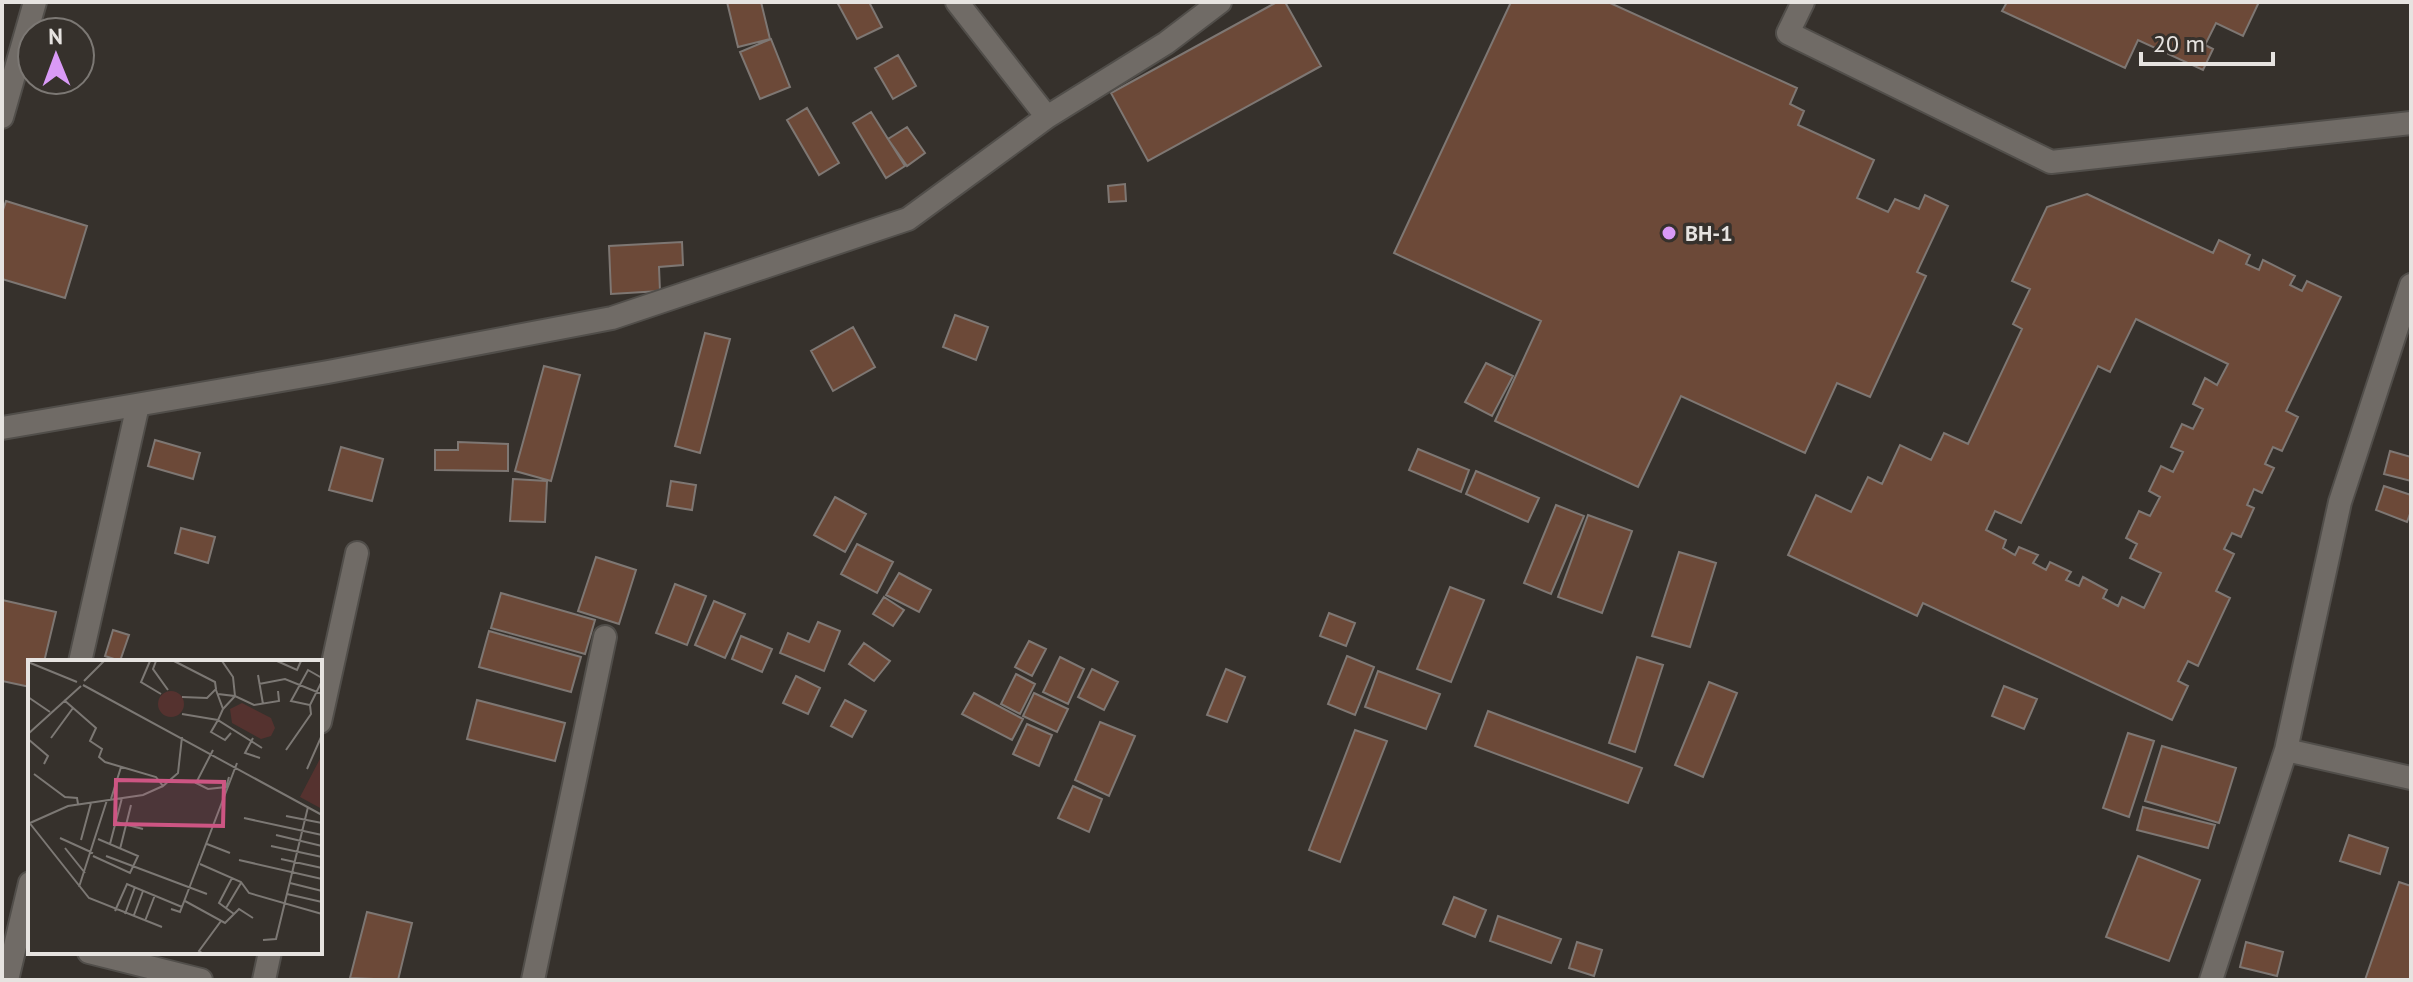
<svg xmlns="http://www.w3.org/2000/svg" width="2413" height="982" font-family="'PT Sans',sans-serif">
	<rect width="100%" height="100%" fill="#36312c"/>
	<path fill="#6c4938" stroke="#7e7773" stroke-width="2" fill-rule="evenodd" d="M 727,2 L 761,2 L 770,39 L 738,47 Z
		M 837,2 L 869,2 L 882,27 L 857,39 Z
		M 1277,2 L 1285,2 L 1321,66 L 1148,161 L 1111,93 Z
		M 1511,2 L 1608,2 L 1797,88 L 1790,104 L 1804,111 L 1798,125 L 1874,160 L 1857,198 L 1888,212 L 1895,199 L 1919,209 L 1925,195 L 1948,206 L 1917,272 L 1926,276 L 1870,397 L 1837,383 L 1805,453 L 1681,396 L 1638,487 L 1495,421 L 1541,321 L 1394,253 Z
		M 2007,2 L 2259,2 L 2243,36 L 2216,23 L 2205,45 L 2213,49 L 2203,70 L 2138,40 L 2125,68 L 2002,11 Z
		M 771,39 L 790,87 L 760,99 L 740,52 Z
		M 898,55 L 916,86 L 893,99 L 875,68 Z
		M 807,108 L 839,163 L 819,175 L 787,120 Z
		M 871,112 L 905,166 L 886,178 L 853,123 Z
		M 907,127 L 925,153 L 907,166 L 888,139 Z
		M 1125,184 L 1126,201 L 1109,202 L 1108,186 Z
		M 2087,194 L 2213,253 L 2219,240 L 2250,255 L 2246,264 L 2259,270 L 2263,260 L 2295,276 L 2290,285 L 2302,291 L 2307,281 L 2341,297 L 2286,411 L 2298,417 L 2282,451 L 2273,447 L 2265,464 L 2274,468 L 2262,493 L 2254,489 L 2247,505 L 2254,508 L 2241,537 L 2232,533 L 2224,549 L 2234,554 L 2216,591 L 2230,598 L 2198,666 L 2188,661 L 2178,681 L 2188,686 L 2172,720 L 1923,603 L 1917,616 L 1788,555 L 1816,495 L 1851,512 L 1868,477 L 1882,484 L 1900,445 L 1931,460 L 1944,433 L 1968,444 L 2022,329 L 2013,324 L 2030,289 L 2012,281 L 2047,207 ZM 2136,319 L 2228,364 L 2217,385 L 2205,378 L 2193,404 L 2203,409 L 2193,429 L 2182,424 L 2171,447 L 2183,452 L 2173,472 L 2161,466 L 2149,491 L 2160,497 L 2150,516 L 2139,511 L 2126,538 L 2137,544 L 2130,558 L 2161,573 L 2144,608 L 2122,597 L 2118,606 L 2103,598 L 2107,590 L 2083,577 L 2079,586 L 2066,580 L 2071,572 L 2050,562 L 2046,570 L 2033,563 L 2038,555 L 2019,547 L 2015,555 L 2003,548 L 2006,540 L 1986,530 L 1995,511 L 2021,523 L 2098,366 L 2110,372 Z
		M 6,201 L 87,226 L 65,298 L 2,279 L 2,213 Z
		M 682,242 L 683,265 L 659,267 L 660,291 L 611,294 L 609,246 Z
		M 955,315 L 988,327 L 976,360 L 943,347 Z
		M 853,327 L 875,367 L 833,391 L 811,351 Z
		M 705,333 L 730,339 L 700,453 L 675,446 Z
		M 1486,363 L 1513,376 L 1492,416 L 1465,402 Z
		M 544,366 L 580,375 L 551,481 L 515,471 Z
		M 155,440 L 200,453 L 193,479 L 148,466 Z
		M 458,442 L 508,444 L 508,471 L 435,470 L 435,450 L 458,450 Z
		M 341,447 L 383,459 L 372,501 L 329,490 Z
		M 1418,449 L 1469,470 L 1461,492 L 1409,470 Z
		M 2390,451 L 2411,457 L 2411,481 L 2384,474 Z
		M 1476,471 L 1539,498 L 1528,522 L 1466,494 Z
		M 513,479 L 547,481 L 545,522 L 510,521 Z
		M 671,481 L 696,485 L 692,510 L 667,506 Z
		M 2384,486 L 2411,495 L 2411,511 L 2407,522 L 2376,510 Z
		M 835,497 L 866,514 L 845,552 L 814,535 Z
		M 1556,505 L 1584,516 L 1551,594 L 1524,583 Z
		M 1588,515 L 1632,531 L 1602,613 L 1558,597 Z
		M 181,528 L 215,537 L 208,563 L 175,553 Z
		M 857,544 L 893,562 L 877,593 L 841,574 Z
		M 1679,552 L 1716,563 L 1690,647 L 1652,636 Z
		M 596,557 L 636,570 L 619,624 L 578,611 Z
		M 899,573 L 931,590 L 919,612 L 886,595 Z
		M 675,584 L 706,596 L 687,645 L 656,633 Z
		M 1450,587 L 1484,600 L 1451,682 L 1417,669 Z
		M 501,593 L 595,620 L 585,654 L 491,628 Z
		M 884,597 L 904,610 L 893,626 L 873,614 Z
		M 2,600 L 56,612 L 44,662 L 30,662 L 30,687 L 2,681 Z
		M 714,601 L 745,614 L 725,658 L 695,645 Z
		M 1329,613 L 1355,623 L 1346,646 L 1320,636 Z
		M 818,622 L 840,631 L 824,671 L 780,653 L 788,633 L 809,642 Z
		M 113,630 L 129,635 L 120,661 L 105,656 Z
		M 489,631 L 581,657 L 571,692 L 479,667 Z
		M 741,636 L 772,649 L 762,672 L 732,659 Z
		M 1029,641 L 1046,649 L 1032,676 L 1015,667 Z
		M 864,643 L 890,661 L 874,681 L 849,664 Z
		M 1347,656 L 1374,667 L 1355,715 L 1328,704 Z
		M 1060,657 L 1084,669 L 1068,704 L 1043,692 Z
		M 1637,657 L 1663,665 L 1635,752 L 1609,743 Z
		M 1092,669 L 1118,682 L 1104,710 L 1078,697 Z
		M 1226,669 L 1245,677 L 1227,722 L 1207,715 Z
		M 1378,671 L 1440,694 L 1426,729 L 1365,707 Z
		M 1016,674 L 1035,684 L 1020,714 L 1001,704 Z
		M 796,676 L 820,688 L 808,714 L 783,703 Z
		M 1709,682 L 1737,693 L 1703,777 L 1675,765 Z
		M 2004,686 L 2037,699 L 2024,729 L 1992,716 Z
		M 974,693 L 1023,719 L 1012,740 L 962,714 Z
		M 1034,693 L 1068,709 L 1057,732 L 1023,716 Z
		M 477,700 L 565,723 L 555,761 L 467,739 Z
		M 845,700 L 866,711 L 852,737 L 831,726 Z
		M 1488,711 L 1642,768 L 1628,803 L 1475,746 Z
		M 1100,722 L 1135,736 L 1109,796 L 1075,780 Z
		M 1027,724 L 1052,735 L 1039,766 L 1013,754 Z
		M 1355,730 L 1387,741 L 1340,862 L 1309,850 Z
		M 2128,733 L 2154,741 L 2129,817 L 2103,808 Z
		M 2162,746 L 2236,768 L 2219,823 L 2145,801 Z
		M 1073,786 L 1102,799 L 1089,832 L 1058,818 Z
		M 2143,807 L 2215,825 L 2208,848 L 2137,830 Z
		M 2349,835 L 2388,848 L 2380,874 L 2340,861 Z
		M 2138,856 L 2200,880 L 2169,961 L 2106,937 Z
		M 2399,882 L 2411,886 L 2411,980 L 2365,980 Z
		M 1454,897 L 1486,910 L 1475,937 L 1443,924 Z
		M 367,912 L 412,923 L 398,980 L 350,978 Z
		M 1498,916 L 1561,939 L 1551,963 L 1490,941 Z
		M 1577,942 L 1602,950 L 1594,976 L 1569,968 Z
		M 2246,942 L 2283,952 L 2277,976 L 2240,967 Z"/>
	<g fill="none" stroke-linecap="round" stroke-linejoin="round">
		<defs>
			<path id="minor" d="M 957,2 L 1047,117 L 1166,43 L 1220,2
				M 1803,2 L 1788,33 L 2051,162 L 2411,123
				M 2,117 L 35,2
				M 2,428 L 328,372 L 612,318 L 908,219 L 1047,117
				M 80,662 L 138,405
				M 320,722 L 357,553
				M 2286,750 L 2411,778
				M 89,952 L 201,980
				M 7,980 L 30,883
				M 264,980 L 270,952
				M 533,980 L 605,637
				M 2211,980 L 2286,750 L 2340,502 L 2411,285"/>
		</defs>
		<use href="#minor" stroke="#514e4a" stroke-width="26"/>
		<use href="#minor" stroke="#706b66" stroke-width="22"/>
	</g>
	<circle fill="#d99af7" stroke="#36312c" stroke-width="3" cx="1669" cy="233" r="8"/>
	<g text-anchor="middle" stroke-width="7" stroke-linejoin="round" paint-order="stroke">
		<g font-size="22" font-weight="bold" fill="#e6e3e0" stroke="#36312c" text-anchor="start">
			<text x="1685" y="241">BH-1</text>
		</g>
	</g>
	<g transform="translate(28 660)">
		<rect width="294" height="294" fill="#36312c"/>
		<path d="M130 44a13 13 0 1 1 26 0a13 13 0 1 1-26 0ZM 214,43 L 243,58 L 247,68 L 243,76 L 233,79 L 204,63 L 202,49 ZM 294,95 L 294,149 L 272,137 Z" fill="#55322f"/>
		<path fill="none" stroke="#7c7874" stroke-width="2" d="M 122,1 L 113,22 L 133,34M 128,1 L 125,9 L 140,30M 146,1 L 187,22 L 188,29 L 179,38 L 154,37M 249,1 L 269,10 L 273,1M 0,2 L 49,22M 230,15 L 235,44M 56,21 L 76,1M 231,24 L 257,19 L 294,34M 55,25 L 294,155M 188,30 L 195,49 L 190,60 L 234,88M 190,34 L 207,36 L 205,17 L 194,1M 0,37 L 22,52M 36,40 L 68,68 L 62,81 L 74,89 L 71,97 L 77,102 L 128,117 L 135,126 L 150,113 L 154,77M 282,45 L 294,21M 195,49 L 207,36 L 226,45 L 251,41 L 250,31M 154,54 L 190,60 L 183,72 L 197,80 L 203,73M 0,74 L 53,26M 23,78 L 45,48M 225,78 L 217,93 L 232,98M 0,79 L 20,96 L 16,104M 185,90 L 168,123 L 180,129 L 198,127 L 201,117M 258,90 L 283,54 L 282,45 L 263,41 L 280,10 L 294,18M 279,109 L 294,75M 6,114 L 37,137 L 49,138 L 50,144M 83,139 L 93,107M 258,156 L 294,163M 216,158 L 294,175M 0,161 L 61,238 L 134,267M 88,162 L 115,169M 2,163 L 40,146 L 115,135 L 135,126M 248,175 L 294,186M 32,178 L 65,193M 53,180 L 63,143M 82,184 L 94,138M 179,184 L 202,193M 243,186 L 294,197M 37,188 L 57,213M 92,189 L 103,145M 65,196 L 102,213 L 110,196 L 70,179M 78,196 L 179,234M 253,199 L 294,208M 211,200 L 294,219M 172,204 L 213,222 L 221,233 L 294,254M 204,218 L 191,243 L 206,254M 262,223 L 294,231M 51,227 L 79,140M 259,234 L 294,242M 157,241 L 197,263 L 211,249 L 225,258M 198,248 L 213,223M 143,249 L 152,252 L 209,103M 87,251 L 99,224 L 154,247M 97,254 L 107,227M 106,255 L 115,231M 117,261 L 127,235M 235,280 L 248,279 L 280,147M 174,293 L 171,291 L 193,261"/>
		<path fill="#cd5583" fill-opacity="0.15" stroke="#cd5583" stroke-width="4" d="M 88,120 L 196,122 L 195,166 L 87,164 Z"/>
		<rect width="294" height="294" fill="none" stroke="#e6e3e0" stroke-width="4"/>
	</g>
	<rect width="2413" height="982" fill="none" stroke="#e6e3e0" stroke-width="8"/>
	<g transform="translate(56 56) rotate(359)"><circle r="38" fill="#36312c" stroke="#7c7874" stroke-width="2"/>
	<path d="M0-6L14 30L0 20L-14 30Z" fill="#d99af7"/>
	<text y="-12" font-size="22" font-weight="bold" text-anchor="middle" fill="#e6e3e0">N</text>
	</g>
	<path d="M2141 52v12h132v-12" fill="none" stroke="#e6e3e0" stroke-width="4"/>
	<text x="2153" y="52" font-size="24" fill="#e6e3e0" stroke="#36312c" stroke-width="6" paint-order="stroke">20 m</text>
</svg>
